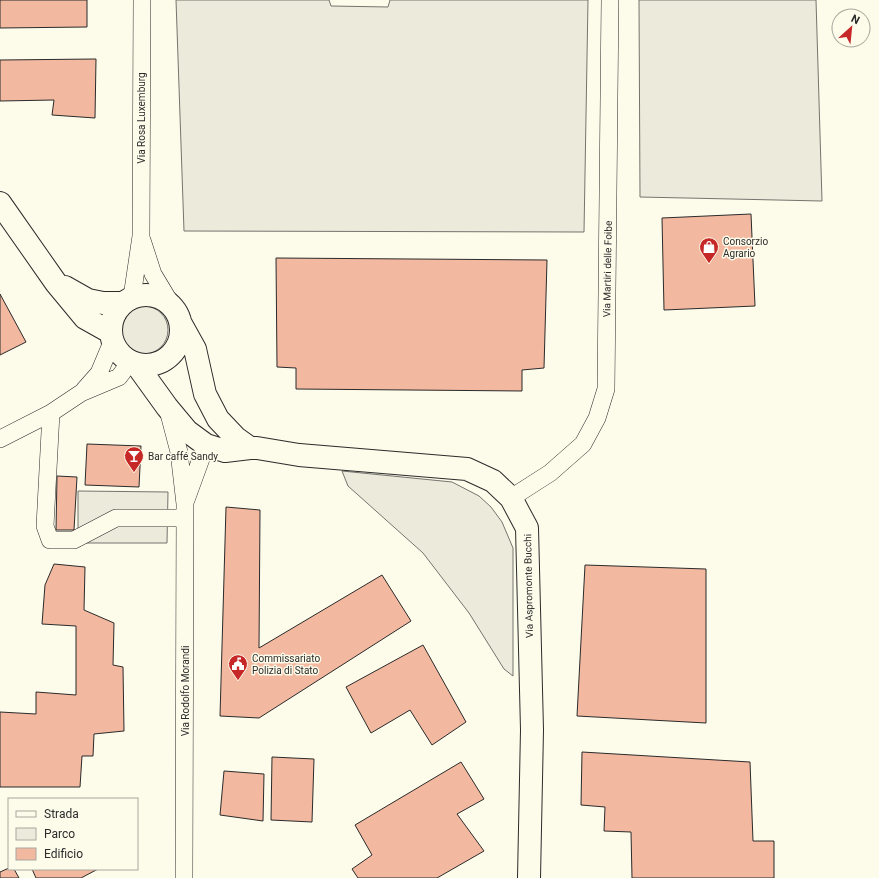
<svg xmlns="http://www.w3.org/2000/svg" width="879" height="878" font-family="Roboto,sans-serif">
	<rect width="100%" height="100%" fill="#fdfbea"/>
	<path fill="#ecebdb" stroke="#74746e" d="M 176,0 L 329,0 L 331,6 L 388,7 L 390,0 L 588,0 L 584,232 L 184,231 Z
		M 639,0 L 816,0 L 822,201 L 640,197 Z
		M120 330a24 24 0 1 1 48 0a24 24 0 1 1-48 0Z
		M 342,471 L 452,482 L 479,496 L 491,507 L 502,522 L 513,548 L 513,676 L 504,669 L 469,613 L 423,553 L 348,486 Z"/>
	<path fill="#eceadb" stroke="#74746e" d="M 78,491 L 168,492 L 167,543 L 78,543 Z"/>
	<path fill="#f2b8a0" stroke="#2b2b2b" d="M 0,0 L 87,0 L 87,27 L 0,28 Z
		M 96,59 L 95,118 L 52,115 L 54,100 L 0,101 L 0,60 Z
		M 751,214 L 755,306 L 664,310 L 662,218 Z
		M 276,258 L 547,260 L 544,368 L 522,370 L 522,391 L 296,389 L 296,368 L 277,367 Z
		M 0,294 L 26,342 L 0,355 Z
		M 87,444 L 141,446 L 139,487 L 85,485 Z
		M 57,476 L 77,477 L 74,530 L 56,530 Z
		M 226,507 L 260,510 L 259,648 L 382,575 L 411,621 L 259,718 L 220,716 Z
		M 54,564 L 85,567 L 84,610 L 114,623 L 113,665 L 123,667 L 124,731 L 94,734 L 93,756 L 82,756 L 80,787 L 0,787 L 0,712 L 36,714 L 36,692 L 76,695 L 76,626 L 42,624 L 45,585 Z
		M 585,565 L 706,569 L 706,723 L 577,716 Z
		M 423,645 L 466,722 L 432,745 L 410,710 L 371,733 L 346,687 Z
		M 582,752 L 750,762 L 753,841 L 774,841 L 774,878 L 632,878 L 631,832 L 604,831 L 605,807 L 581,805 Z
		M 272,757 L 314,759 L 312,822 L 271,820 Z
		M 461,762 L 484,799 L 457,814 L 484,851 L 437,878 L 358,878 L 352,869 L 372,855 L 355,825 Z
		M 224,771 L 264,774 L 263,821 L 220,815 Z
		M 9,868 L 9,869 L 14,869 L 19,878 L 0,878 L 0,872 Z
		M 32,869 L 98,869 L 81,878 L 36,878 Z"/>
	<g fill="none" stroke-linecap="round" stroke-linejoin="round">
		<defs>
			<path id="minor" d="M 142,240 L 153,274 L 174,309
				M 132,297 L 141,236 L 142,0
				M 84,390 L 99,373 L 112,342
				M 168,410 L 179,452 L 185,504 L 184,878
				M 51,413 L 45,526 L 50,540 L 74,540 L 116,518 L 185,518
				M 0,439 L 51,413 L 81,393 L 119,377 L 130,362
				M 511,498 L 550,473 L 583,444 L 597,418 L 606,389 L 610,0
				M 186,500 L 206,445"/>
			<path id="tertiary" d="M 0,203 L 56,283 L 85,318 L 110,332
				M 65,287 L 88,300 L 103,303 L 122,303
				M111 330a35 35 0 1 1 70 0a35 35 0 1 1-70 0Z
				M 180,322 L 195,349 L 205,394 L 218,419 L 236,438 L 250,448
				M 136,364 L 167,407 L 187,431 L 206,445 L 225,451 L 250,448 L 257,448 L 299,455 L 467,469 L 493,481 L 511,498 L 527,528 L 532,730 L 529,878"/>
		</defs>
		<use href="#minor" stroke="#2b2b2b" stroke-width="18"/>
		<use href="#tertiary" stroke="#2b2b2b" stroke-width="24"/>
		<use href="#minor" stroke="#fdfbea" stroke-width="17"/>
		<use href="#tertiary" stroke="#fdfbea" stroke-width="22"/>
	</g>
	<defs>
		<symbol id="shop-pin" viewBox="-11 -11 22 30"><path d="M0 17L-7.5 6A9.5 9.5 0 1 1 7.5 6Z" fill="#c62828" stroke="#fdfbea"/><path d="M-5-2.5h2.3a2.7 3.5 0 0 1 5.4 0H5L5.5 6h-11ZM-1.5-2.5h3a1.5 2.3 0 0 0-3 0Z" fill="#fff"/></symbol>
		<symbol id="bar-pin" viewBox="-11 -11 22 30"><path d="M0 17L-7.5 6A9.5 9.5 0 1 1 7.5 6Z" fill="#c62828" stroke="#fdfbea"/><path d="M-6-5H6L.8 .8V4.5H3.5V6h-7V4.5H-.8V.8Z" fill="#fff"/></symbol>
		<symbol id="civic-pin" viewBox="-11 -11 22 30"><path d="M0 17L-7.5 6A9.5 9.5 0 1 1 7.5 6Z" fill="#c62828" stroke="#fdfbea"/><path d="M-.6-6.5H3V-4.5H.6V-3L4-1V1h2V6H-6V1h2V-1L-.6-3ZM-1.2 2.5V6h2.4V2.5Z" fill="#fff"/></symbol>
	</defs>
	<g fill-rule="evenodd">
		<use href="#shop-pin" x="698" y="236" width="22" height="30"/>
		<use href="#bar-pin" x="123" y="445" width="22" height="30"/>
		<use href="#civic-pin" x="227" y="653" width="22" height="30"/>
	</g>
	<g text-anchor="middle" stroke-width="3" stroke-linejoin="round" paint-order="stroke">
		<g font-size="10" fill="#2b2b2b" stroke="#fdfbea">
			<text transform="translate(141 118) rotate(-90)" y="4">Via Rosa Luxemburg</text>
			<text transform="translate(607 269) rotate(-89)" y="4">Via Martiri delle Foibe</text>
			<text transform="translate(528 586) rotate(-91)" y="4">Via Aspromonte Bucchi</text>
			<text transform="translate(185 691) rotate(-90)" y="4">Via Rodolfo Morandi</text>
		</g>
		<g font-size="10" fill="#2b2b2b" stroke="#fdfbea" text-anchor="start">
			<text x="723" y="245">Consorzio<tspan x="723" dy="12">Agrario</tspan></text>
			<text x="148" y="460">Bar caffé Sandy</text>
			<text x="252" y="662">Commissariato<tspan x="252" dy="12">Polizia di Stato</tspan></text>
		</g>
	</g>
	<rect x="8" y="798" width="130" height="72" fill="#fdfbea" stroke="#a9a89e"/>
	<rect x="16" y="811" width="20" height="6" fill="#fdfbea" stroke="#a9a89e"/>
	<text x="44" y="818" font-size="12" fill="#2b2b2b">Strada</text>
	<rect x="16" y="828" width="20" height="12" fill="#ecebdb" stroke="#a9a89e"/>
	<text x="44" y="838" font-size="12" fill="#2b2b2b">Parco</text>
	<rect x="16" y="848" width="20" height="12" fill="#f2b8a0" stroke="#a9a89e"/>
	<text x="44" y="858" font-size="12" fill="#2b2b2b">Edificio</text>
	<g transform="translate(851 28) rotate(27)"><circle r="19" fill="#fdfbea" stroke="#a9a89e"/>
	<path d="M0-3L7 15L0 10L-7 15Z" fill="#c62828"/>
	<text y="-6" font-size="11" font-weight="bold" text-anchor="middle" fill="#2b2b2b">N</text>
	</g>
</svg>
